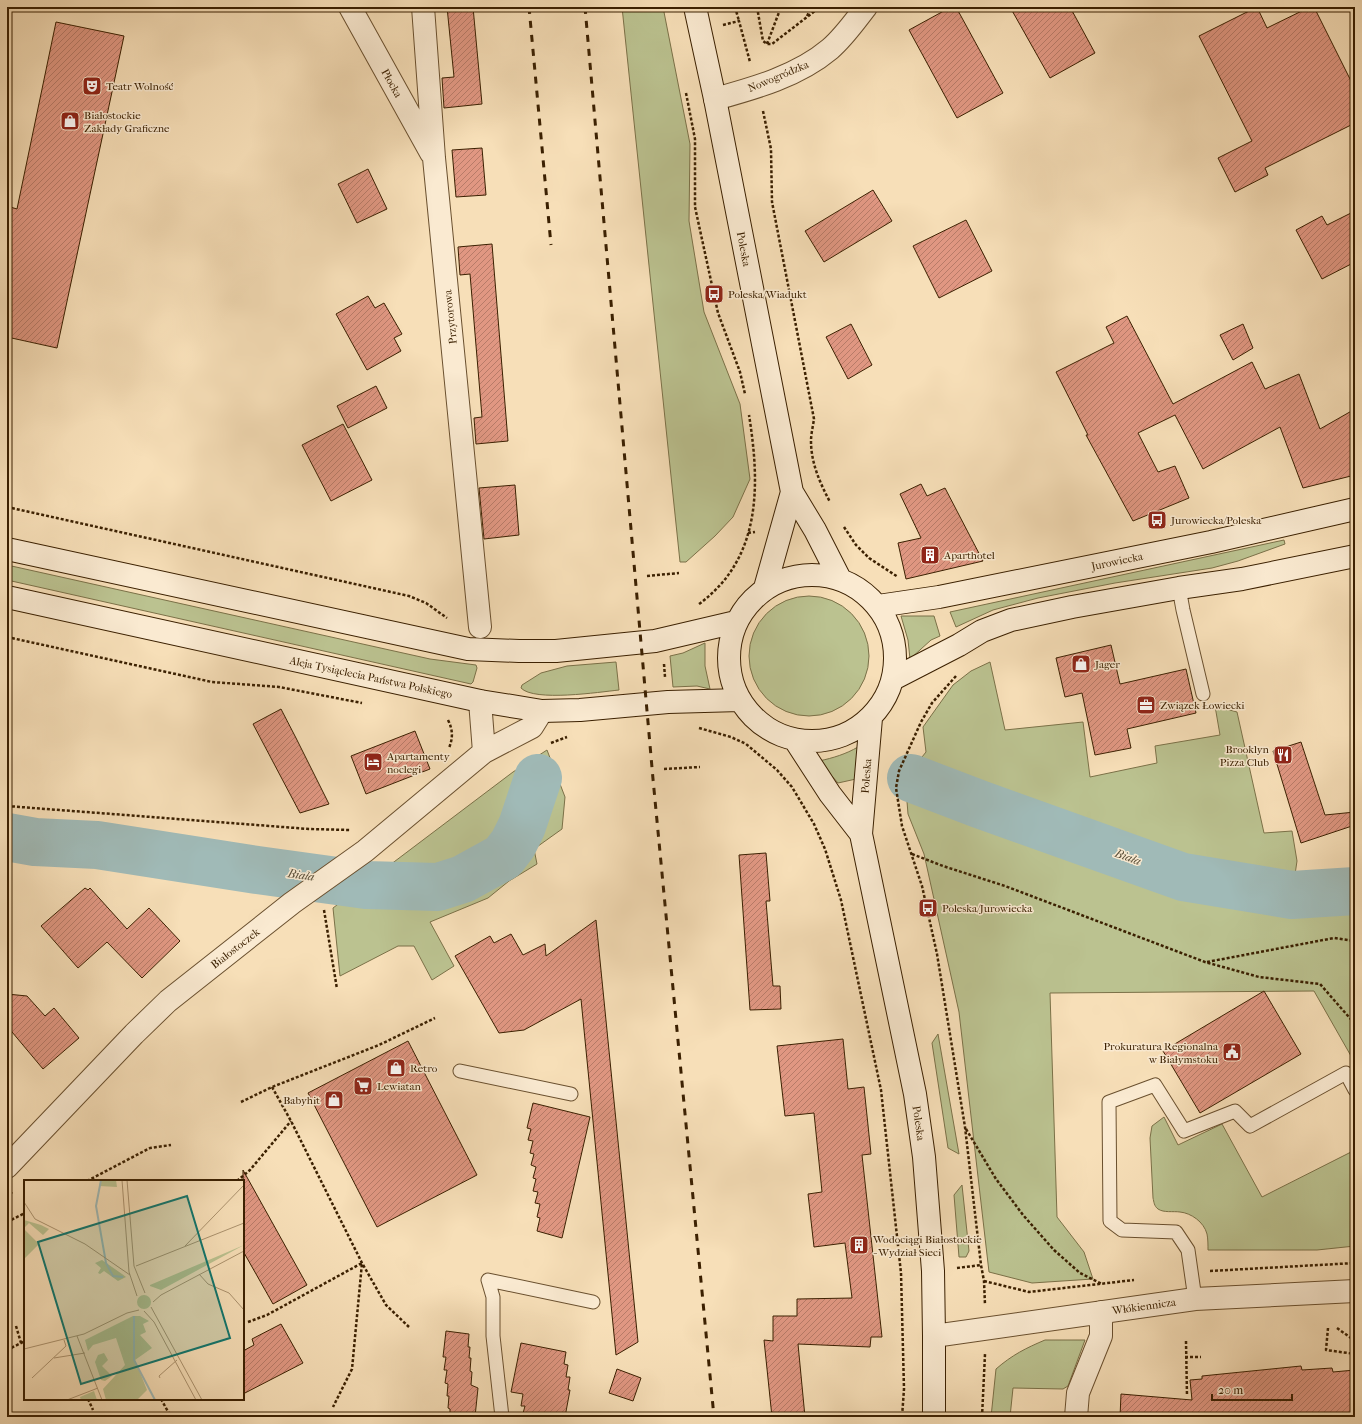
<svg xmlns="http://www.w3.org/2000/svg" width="1362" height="1424" font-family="'IM FELL French Canon',serif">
	<defs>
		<pattern id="building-hatch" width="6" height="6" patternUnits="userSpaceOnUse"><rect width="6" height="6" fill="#e09782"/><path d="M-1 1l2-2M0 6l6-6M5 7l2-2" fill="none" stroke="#b77b68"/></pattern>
	</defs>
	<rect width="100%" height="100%" fill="#f7dfb8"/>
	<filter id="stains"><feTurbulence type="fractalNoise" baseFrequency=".005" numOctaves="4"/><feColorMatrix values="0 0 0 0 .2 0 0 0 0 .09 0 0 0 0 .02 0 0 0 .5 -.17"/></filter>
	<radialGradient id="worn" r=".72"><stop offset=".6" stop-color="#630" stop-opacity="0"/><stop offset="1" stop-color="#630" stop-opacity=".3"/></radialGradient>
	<path fill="#bbc290" stroke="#7b7148" d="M 622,7 L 663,7 L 690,144 L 689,221 L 704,312 L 740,404 L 750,479 L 733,517 L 715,536 L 686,562 L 680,562 Z
		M 1284,540 L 1285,544 L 1238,561 L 1212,568 L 1115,583 L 1038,598 L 993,610 L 956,627 L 950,612 Z
		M 7,565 L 430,659 L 476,665 L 477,668 L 473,682 L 471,684 L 7,580 Z
		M749 656a60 60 0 1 1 120 0a60 60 0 1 1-120 0Z
		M 901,616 L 934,616 L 940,636 L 931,640 L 910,659 L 908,640 Z
		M 705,643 L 705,666 L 710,689 L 697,686 L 673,687 L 670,656 L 683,653 Z
		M 616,662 L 619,690 C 600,692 534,702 521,688 L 522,685 L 541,673 L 567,666 Z
		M 990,662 L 1005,730 L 1083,722 L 1090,777 L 1157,763 L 1155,746 L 1220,735 L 1215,706 L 1237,712 L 1264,833 L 1292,831 L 1297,861 L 1292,895 L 1355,891 L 1355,1063 L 1314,991 L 1050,993 L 1057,1217 L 1084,1252 L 1093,1279 L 1032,1283 L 989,1272 L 959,1012 L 924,854 L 908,814 L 906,789 L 914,767 L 926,752 L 923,727 L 953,685 L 971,671 Z
		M 858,747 L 856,779 L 838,783 L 819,761 C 833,758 846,754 858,747 Z
		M 547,750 L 565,797 L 562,829 L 534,849 L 537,864 L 509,881 L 488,898 L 430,922 L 454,966 L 432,980 L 414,946 L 398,946 L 340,976 L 333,908 L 513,772 Z
		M 938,1034 L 959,1154 L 948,1148 L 932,1043 Z
		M 1164,1117 L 1178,1145 L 1222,1124 L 1262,1197 L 1355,1150 L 1355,1246 L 1317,1250 L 1208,1250 C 1208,1245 1208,1239 1207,1234 C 1204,1222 1191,1213 1180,1212 C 1173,1211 1164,1213 1158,1209 C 1154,1206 1154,1202 1153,1198 L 1150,1138 L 1152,1126 Z
		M 962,1185 L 969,1251 L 966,1257 L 959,1257 L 954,1195 Z
		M 1045,1340 L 1085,1340 L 1068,1386 L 1063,1389 L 1013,1388 L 1010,1417 L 991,1417 L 996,1369 C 1012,1355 1026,1348 1045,1340 Z"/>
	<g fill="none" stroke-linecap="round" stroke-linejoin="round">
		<path stroke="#a0bab7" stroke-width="48" d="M 911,778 L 979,804 L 1183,877 L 1292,895 L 1355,891
			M 7,837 L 35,842 L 97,845 L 257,870 L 366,885 L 438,887 L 463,879 L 503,857 L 513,844 L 522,826 L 538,778"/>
	</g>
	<path fill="url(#building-hatch)" stroke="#3b2001" d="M 447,7 L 473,7 L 482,104 L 444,108 L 442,78 L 454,77 Z
		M 951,7 L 956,7 L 1003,93 L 957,118 L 909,30 Z
		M 1010,7 L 1070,7 L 1095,53 L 1050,78 Z
		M 1257,7 L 1267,28 L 1310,7 L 1314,7 L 1355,89 L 1355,123 L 1265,168 L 1268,175 L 1235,192 L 1218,158 L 1252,141 L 1199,36 Z
		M 56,22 L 124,36 L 57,348 L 7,337 L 7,206 L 17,209 Z
		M 482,148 L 486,195 L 456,197 L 452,150 Z
		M 368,169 L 387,209 L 357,223 L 338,184 Z
		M 873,190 L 892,221 L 824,262 L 805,231 Z
		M 1355,211 L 1355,262 L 1322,279 L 1296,230 L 1322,216 L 1327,225 Z
		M 966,220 L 992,271 L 939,298 L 913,246 Z
		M 492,244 L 508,441 L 476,444 L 474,418 L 482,417 L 470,274 L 460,275 L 458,247 Z
		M 368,296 L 375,308 L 384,303 L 402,334 L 394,338 L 401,351 L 367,370 L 336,314 Z
		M 1127,316 L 1173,404 L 1252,362 L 1265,389 L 1299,374 L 1320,429 L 1355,409 L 1355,475 L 1303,488 L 1280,427 L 1203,469 L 1175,415 L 1138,433 L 1158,472 L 1175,466 L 1189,498 L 1133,521 L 1086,435 L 1088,435 L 1056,372 L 1114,343 L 1106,327 Z
		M 851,324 L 872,365 L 848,379 L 826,337 Z
		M 1243,324 L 1253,348 L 1233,360 L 1220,335 Z
		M 376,386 L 387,408 L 348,428 L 337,406 Z
		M 343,424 L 372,480 L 331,501 L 302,445 Z
		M 921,484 L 927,496 L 945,488 L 983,561 L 906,579 L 898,543 L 921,538 L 900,494 Z
		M 515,485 L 519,535 L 484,539 L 479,488 Z
		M 1111,645 L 1120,684 L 1186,669 L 1196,713 L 1127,729 L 1131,748 L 1095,755 L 1082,693 L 1065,697 L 1056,658 Z
		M 281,709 L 296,738 L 329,804 L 300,813 L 253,724 Z
		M 415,731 L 430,769 L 366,794 L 351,756 Z
		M 1301,742 L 1325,815 L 1355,812 L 1355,825 L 1301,843 L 1273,751 Z
		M 766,853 L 770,901 L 766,901 L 773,986 L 780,986 L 781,1009 L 750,1010 L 739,855 Z
		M 85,888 L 88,890 L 90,888 L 127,929 L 149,908 L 180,941 L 142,978 L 107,942 L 78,968 L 41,926 Z
		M 596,920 L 638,1342 L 616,1355 L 581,999 L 524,1030 L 499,1033 L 455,956 L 490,936 L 494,943 L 511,934 L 523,955 L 545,944 L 546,956 Z
		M 1264,991 L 1301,1054 L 1200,1113 L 1163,1051 Z
		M 7,994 L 27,996 L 45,1016 L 54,1008 L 79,1038 L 43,1069 L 7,1026 Z
		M 843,1039 L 848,1089 L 864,1087 L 871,1154 L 862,1155 L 882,1337 L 871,1337 L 870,1347 L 798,1344 L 805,1417 L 772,1417 L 764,1340 L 773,1341 L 773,1316 L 797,1316 L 797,1299 L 852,1298 L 845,1243 L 814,1247 L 808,1194 L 822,1192 L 814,1113 L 785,1116 L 777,1046 Z
		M 408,1041 L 477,1175 L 377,1227 L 308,1093 Z
		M 533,1103 L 590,1117 L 562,1238 L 537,1231 L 540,1218 L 537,1217 L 540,1204 L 535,1203 L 538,1192 L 533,1191 L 536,1179 L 533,1178 L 536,1167 L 531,1165 L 534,1154 L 530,1153 L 533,1141 L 528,1140 L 531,1129 L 527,1128 Z
		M 243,1170 L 307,1285 L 273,1304 L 243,1251 Z
		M 281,1324 L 303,1363 L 243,1394 L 243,1351 L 254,1345 L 252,1339 Z
		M 446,1331 L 469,1334 L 468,1347 L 470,1347 L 469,1358 L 471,1358 L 470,1371 L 472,1372 L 471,1385 L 478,1388 L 475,1417 L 450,1417 L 450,1409 L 448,1408 L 449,1396 L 447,1396 L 448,1384 L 445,1383 L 447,1370 L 444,1370 L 446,1357 L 443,1357 Z
		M 521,1343 L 566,1352 L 564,1364 L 568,1365 L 566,1377 L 570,1377 L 568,1390 L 570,1390 L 565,1417 L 522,1417 L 525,1406 L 521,1406 L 523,1394 L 511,1392 Z
		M 1301,1366 L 1302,1370 L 1332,1368 L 1333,1372 L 1355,1370 L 1355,1417 L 1120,1417 L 1121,1394 L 1192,1400 L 1190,1380 L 1202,1379 L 1202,1376 Z
		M 617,1369 L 641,1378 L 633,1401 L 609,1393 Z"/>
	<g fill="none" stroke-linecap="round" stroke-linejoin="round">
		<defs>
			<path id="lane" d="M 1179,588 L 1183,610 L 1203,694
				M 460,1071 L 571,1094
				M 1195,1299 L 1188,1250 L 1176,1232 L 1122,1230 L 1110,1221 L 1109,1102 L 1155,1085 L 1184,1131 L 1235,1111 L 1250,1126 L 1346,1073 L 1355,1090
				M 502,1417 L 493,1336 L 493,1297 L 488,1280 L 593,1302"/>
			<path id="street" d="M 350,7 L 431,153
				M 423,7 L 434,158 L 480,627
				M 715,99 C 755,88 798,76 830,49 C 844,37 855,21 866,7
				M 480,701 L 484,752
				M 7,1167 L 134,1034 L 168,1001 L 292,903 L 365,851 L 484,752 L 532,727 L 542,711
				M 934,1336 L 1195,1299 L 1355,1291
				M 1076,1417 L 1078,1393 L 1101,1336 L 1101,1312"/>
			<path id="secondary" d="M 695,7 L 715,99 L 792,492 L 815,530 L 840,579
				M 7,549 L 468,649 L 519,651 L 556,651 L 655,641 L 736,622
				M729 658a83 83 0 1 1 166 0a83 83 0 1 1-166 0Z
				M 765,588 L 792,492
				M 7,597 L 480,701 L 542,711 L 580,710 L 668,702 L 740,700
				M 878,606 L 939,597 L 1211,542 L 1355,509
				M 893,679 L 959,645 L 982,631 L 1011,620 L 1072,607 L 1179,588 L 1242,579 L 1355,556
				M 871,718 L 861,834 L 915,1094 L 924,1157 L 933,1271 L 934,1336 L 934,1417
				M 795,740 L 830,794 L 861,834"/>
		</defs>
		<use href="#lane" stroke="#6a502f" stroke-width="15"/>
		<use href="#street" stroke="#6a502f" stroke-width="24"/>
		<use href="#secondary" stroke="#3b2001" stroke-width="24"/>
		<path stroke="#3b2001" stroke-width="2.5" stroke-dasharray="3 2" stroke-linecap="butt" d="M 735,7 L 739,21
			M 757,7 L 763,41 L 767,44 L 772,44 L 820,7
			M 807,16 L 812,7
			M 723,25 L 739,21 L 750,62
			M 767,44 L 781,7
			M 686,93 L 695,139 L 695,207 L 718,313 L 740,372 L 745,394
			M 763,111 L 771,149 L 772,202 L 814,419 C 813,426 811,434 811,441 C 811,463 820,483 830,502
			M 7,507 L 409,596 L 426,603 L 447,618
			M 844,527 L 856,545 L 869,558 L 898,577
			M 748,533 L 755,532
			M 647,576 L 679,573
			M 699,604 C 762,558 760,484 749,415
			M 7,637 L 212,682 L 279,687 L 362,703
			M 664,664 L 665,677
			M 956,676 L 932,703 L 921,722 L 899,771 L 896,788 L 902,826 L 922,886 L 937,954 L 965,1127 L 981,1265 L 984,1281 L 985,1305
			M 448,720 C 453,730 453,738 449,748
			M 699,728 L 731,737 L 746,744 L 777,770 L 792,787 L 814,824 L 825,849 L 841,900 L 881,1090 L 901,1273 L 904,1389 L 902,1417
			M 551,743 L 567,737
			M 664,769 L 700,767
			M 7,806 L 309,829 L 350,830
			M 912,854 L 943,866 L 1005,886 L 1205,962 L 1259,977 L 1320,984 L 1355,1024
			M 324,910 L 337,989
			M 1207,962 L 1334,938 L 1355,941
			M 272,1087 L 291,1121 L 362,1263 L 386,1305 L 409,1327
			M 241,1102 L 272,1087 L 379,1045 L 435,1018
			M 966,1129 L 996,1179 L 1023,1215 L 1054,1250 L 1080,1273 L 1102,1284
			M 87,1181 L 150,1148 L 171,1145
			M 237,1181 L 250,1170 L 291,1121
			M 7,1197 L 12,1192
			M 7,1222 L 25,1213
			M 957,1268 L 981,1265
			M 1210,1271 L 1355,1263
			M 984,1281 L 1029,1292 L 1134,1280
			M 248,1322 L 267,1315 L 362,1263 L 352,1369 L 333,1407
			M 16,1326 L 21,1343
			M 1328,1328 L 1326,1350 L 1355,1354
			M 1337,1328 L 1355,1341
			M 1186,1341 L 1187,1396
			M 7,1350 L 25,1341
			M 1185,1357 L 1201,1357
			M 88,1399 L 93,1410
			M 161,1399 L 171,1417
			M 982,1417 L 985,1354"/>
		<use href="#lane" stroke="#faead1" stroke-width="13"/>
		<use href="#street" stroke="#faead1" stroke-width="22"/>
		<use href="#secondary" stroke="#faead1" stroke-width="22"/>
		<path stroke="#3b2001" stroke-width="3" stroke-dasharray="7 7" stroke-linecap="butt" d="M 529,7 L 551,245
			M 585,7 L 653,779 L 714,1417"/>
	</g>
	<defs>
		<symbol id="theatre-square" viewBox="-11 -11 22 22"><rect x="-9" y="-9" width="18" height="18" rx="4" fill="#8f2418" stroke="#faead1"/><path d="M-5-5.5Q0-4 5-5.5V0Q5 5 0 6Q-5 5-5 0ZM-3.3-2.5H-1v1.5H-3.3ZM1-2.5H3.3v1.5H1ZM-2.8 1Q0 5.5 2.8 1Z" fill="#fff"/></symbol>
		<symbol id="shop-square" viewBox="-11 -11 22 22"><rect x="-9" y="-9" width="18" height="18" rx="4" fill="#8f2418" stroke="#faead1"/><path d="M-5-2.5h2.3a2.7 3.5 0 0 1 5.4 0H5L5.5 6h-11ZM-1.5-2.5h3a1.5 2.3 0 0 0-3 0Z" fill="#fff"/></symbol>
		<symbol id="bus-square" viewBox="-11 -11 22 22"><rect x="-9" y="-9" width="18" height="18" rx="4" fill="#8f2418" stroke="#faead1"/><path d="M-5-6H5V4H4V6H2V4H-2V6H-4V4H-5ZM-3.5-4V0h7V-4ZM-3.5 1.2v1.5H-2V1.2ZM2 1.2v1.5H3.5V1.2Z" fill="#fff"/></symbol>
		<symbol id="building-square" viewBox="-11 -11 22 22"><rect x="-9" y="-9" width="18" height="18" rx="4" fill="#8f2418" stroke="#faead1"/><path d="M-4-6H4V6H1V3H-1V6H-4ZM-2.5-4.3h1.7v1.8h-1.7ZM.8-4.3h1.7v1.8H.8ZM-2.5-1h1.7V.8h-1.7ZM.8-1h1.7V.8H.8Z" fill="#fff"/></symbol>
		<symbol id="office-square" viewBox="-11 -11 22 22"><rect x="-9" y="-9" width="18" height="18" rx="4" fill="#8f2418" stroke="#faead1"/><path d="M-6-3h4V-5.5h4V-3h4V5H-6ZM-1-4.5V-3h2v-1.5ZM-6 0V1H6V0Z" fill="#fff"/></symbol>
		<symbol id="restaurant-square" viewBox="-11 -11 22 22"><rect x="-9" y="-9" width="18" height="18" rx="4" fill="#8f2418" stroke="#faead1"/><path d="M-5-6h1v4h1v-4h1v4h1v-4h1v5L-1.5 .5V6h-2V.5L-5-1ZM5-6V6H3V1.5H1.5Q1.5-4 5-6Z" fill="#fff"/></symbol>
		<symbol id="hotel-square" viewBox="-11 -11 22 22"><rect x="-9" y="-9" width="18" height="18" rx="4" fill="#8f2418" stroke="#faead1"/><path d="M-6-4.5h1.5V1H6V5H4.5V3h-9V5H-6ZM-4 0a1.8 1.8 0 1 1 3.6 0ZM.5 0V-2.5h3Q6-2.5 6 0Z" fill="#fff"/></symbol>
		<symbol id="civic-square" viewBox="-11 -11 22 22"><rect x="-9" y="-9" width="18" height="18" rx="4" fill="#8f2418" stroke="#faead1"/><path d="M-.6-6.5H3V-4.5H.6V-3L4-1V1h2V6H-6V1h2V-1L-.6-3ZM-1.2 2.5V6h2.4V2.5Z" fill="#fff"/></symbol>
		<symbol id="supermarket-square" viewBox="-11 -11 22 22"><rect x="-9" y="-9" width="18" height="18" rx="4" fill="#8f2418" stroke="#faead1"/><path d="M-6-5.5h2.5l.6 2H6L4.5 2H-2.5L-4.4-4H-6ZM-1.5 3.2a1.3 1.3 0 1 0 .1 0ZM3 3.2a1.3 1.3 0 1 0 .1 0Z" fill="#fff"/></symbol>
	</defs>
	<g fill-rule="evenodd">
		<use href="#theatre-square" x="81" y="75" width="22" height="22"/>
		<use href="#shop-square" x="59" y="110" width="22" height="22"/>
		<use href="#bus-square" x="703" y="283" width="22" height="22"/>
		<use href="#bus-square" x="1146" y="509" width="22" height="22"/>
		<use href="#building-square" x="919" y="544" width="22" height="22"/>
		<use href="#shop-square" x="1070" y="653" width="22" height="22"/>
		<use href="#office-square" x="1135" y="694" width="22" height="22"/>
		<use href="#restaurant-square" x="1272" y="744" width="22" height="22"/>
		<use href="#hotel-square" x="362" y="751" width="22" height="22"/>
		<use href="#bus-square" x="917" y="897" width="22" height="22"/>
		<use href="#civic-square" x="1221" y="1041" width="22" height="22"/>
		<use href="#shop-square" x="385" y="1057" width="22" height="22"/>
		<use href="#supermarket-square" x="352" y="1075" width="22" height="22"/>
		<use href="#shop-square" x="323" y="1089" width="22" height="22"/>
		<use href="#building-square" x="848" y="1234" width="22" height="22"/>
	</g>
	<g text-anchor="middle" stroke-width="3" stroke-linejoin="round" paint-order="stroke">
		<g font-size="11" fill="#3b2001" stroke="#faead1">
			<text transform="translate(778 76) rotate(-23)" y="4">Nowogródzka</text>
			<text transform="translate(392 83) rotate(61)" y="4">Płocka</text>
			<text transform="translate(744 249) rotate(79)" y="4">Poleska</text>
			<text transform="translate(450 317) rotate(-96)" y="4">Przytorowa</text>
			<text transform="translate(1117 561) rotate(-12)" y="4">Jurowiecka</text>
			<text transform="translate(371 677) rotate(12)" y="4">Aleja Tysiąclecia Państwa Polskiego</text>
			<text transform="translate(866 776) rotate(-85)" y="4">Poleska</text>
			<text transform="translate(235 948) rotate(-38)" y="4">Białostoczek</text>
			<text transform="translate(919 1123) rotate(82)" y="4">Poleska</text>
			<text transform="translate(1144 1306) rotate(-8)" y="4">Włókiennicza</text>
		</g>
		<g font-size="11" fill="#3b2001" stroke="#faead1" text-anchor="start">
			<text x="106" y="90">Teatr Wolność</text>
			<text x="84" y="119">Białostockie<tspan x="84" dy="13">Zakłady Graficzne</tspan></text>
			<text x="728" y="298">Poleska/Wiadukt</text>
			<text x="1171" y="524">Jurowiecka/Poleska</text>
			<text x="944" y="559">Aparthotel</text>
			<text x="1095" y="668">Jager</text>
			<text x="1160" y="709">Związek Łowiecki</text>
			<text x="1269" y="753" text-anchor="end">Brooklyn<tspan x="1269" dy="13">Pizza Club</tspan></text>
			<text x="387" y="760">Apartamenty<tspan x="387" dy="13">noclegi</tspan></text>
			<text x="942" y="912">Poleska/Jurowiecka</text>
			<text x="1218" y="1050" text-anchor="end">Prokuratura Regionalna<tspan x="1218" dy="13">w Białymstoku</tspan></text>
			<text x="410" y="1072">Retro</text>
			<text x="377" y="1090">Lewiatan</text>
			<text x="320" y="1104" text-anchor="end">Babyhit</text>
			<text x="873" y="1243">Wodociągi Białostockie<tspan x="873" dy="13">- Wydział Sieci</tspan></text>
		</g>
		<g font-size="12" font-style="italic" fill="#594e38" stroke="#faead1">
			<text transform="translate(1128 857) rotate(20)" y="4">Biała</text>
			<text transform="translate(301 875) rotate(8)" y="4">Biała</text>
		</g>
	</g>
	<g transform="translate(24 1180)">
		<rect width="220" height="220" fill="#f7dfb8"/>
		<path d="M 77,0 L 92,0 L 93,7 L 75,6 ZM 0,40 L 17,45 L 25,49 L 19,55 L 5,43 L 0,48 ZM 0,49 L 15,64 L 0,79 ZM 220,65 L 137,110 L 126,106 L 126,105 ZM 78,80 L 98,94 L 102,97 L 94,101 L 80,91 L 76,94 L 74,93 L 77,88 L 71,83 ZM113 122a7 7 0 1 1 14 0a7 7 0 1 1-14 0ZM 109,136 L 116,136 L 125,141 L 119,144 L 122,152 L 116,155 L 128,168 L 111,180 L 123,210 L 113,220 L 82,220 L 79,209 L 101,185 L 92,158 L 69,165 L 64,171 L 61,160 ZM 80,173 L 84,180 L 78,186 L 88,196 L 81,201 L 77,200 L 71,182 L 74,175 ZM 70,211 L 73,220 L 57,220 L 56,217 Z" fill="#bbc290"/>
		<path fill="none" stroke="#a0bab7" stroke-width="2" d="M 77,0 L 72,26 L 82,83 L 89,96 L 99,97M 110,136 L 110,180 L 131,220"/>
		<path fill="none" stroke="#ac936f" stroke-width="1" d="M 98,0 L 105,92 L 113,116M 103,0 L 110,86 L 121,113M 0,22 L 11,39 L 61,64 L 106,95M 161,66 L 220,5M 112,86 L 220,43M 175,94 L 184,104 L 205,113 L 220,130M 129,122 L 137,115 L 220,71M 127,127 L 178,220M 120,131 L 130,142 L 172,220M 53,156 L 78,220M 0,169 L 60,154 L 103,133 L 115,130M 30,178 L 61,173M 8,198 L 42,166 L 40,160M 136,198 L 135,196 L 153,180M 43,220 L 74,208"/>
		<path fill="#0f766e" fill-opacity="0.15" stroke="#0f766e" stroke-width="2" d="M 163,16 L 206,158 L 57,204 L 14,62 Z"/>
		<rect width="220" height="220" fill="none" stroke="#3b2001" stroke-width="2"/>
	</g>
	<rect width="1362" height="1424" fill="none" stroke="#f7dfb8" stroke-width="24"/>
	<rect x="8" y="8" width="1346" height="1408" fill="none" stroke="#3b2001" stroke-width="2"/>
	<rect x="12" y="12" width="1338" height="1400" fill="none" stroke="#3b2001"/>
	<path d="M1212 1394v6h80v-6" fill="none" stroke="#3b2001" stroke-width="2"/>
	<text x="1218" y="1394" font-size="12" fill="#3b2001" stroke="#faead1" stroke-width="3" paint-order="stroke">20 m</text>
	<rect width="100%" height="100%" filter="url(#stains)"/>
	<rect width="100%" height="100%" fill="url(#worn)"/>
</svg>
